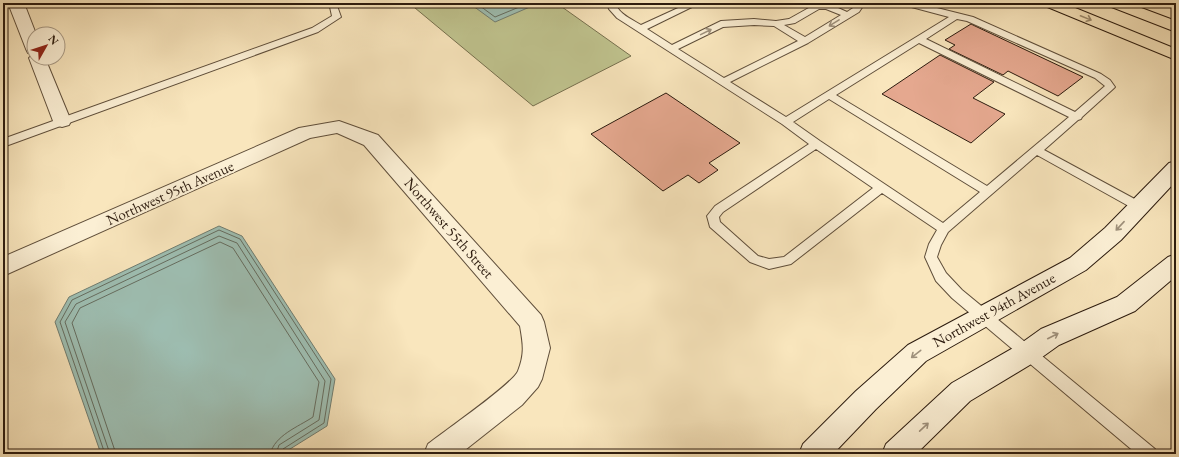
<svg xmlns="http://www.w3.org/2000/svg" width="1179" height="457" font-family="'EB Garamond',serif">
	<rect width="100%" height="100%" fill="#f9e6bd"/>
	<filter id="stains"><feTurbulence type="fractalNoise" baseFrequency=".005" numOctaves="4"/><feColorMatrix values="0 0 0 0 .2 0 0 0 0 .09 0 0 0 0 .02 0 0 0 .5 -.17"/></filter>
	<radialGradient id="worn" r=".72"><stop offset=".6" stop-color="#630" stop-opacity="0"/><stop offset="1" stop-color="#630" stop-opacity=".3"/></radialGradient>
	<path fill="#c0c48f" stroke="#76704e" d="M 409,3 L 571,3 L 562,7 L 631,56 L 533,106 Z"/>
	<path fill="#9ebfb3" stroke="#707d71" d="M 469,3 L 539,3 L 495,22 Z
		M 219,226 L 242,236 L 335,379 L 327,426 L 282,454 L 101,454 L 55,322 L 69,297 Z"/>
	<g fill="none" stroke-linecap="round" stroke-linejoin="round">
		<path stroke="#656d60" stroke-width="1" d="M 476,3 L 495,17 L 529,3
			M 105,454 L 60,322 L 72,300 L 219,230 L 240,239 L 331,379 L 324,423 L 283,449 L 281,454
			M 110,454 L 65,322 L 76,304 L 219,236 L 237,243 L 325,381 L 319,420 L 279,445 L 276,454
			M 116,454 L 72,323 L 80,308 L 220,242 L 233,248 L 319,382 L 313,417 C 298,427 275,435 270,454"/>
	</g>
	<path fill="#e5a88f" stroke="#2c1b0e" d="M 971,24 L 975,26 L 1083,77 L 1058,96 L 1008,71 L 1003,75 L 949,49 L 955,45 L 945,40 Z
		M 940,55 L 994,82 L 973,98 L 1005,114 L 971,143 L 882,94 Z
		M 666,93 L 740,143 L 709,163 L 718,170 L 699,183 L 688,175 L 663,191 L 591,134 Z"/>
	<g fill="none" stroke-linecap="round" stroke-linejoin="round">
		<defs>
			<path id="lane" d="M 327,3 L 336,3 L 341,17 L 318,32 L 3,147 L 3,139 L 312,28 L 332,16 L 330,7 Z
				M 607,3 L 615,3 C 619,14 631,19 641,25 L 689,3 L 700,3 L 647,29 L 672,45 L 721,21 L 754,19 L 776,21 L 789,19 L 814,5 L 827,3 L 847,12 L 853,8 L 857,3 L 865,3 L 859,12 L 808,43 L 730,82 L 786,117 L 949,17 L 904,5 L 903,3 L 917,3 L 973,17 L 1101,74 L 1110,80 L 1115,87 L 1113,89 L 1082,117 L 1081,119 L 1078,120 L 1044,150 L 1142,203 L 1144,206 L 1142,209 L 1138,210 L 1134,209 L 1037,155 L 948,232 L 941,245 L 937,257 L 946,273 L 962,290 L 1155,449 L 1157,454 L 1137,454 L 952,298 L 936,281 L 925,257 L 929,244 L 937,230 L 882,193 L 791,264 L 769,269 L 750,262 L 710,227 L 707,216 L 715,206 L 809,144 L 782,124 L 617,18 L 609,9 ZM 819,9 L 826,9 L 841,15 L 805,37 L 784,25 L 795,23 ZM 957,19 L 967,21 L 1095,78 L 1105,86 L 1075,112 L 926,39 ZM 754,25 L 774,26 L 798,41 L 724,78 L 678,49 L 723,27 ZM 919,43 L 1069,117 L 987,186 L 836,95 ZM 829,99 L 980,192 L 943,223 L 820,141 L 793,122 ZM 816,149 L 873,188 L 784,257 L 769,259 L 758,256 L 720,222 L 719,217 L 723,212 Z"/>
			<path id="street" d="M 8,3 L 24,3 L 36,34 L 34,34 L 34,58 L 45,58 L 71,121 L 69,125 L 62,127 L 55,125 L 53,121 L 29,58 L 33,54 L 28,53 L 26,49 Z
				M 339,121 L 378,135 L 541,315 L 544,322 L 550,348 L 542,379 L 538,387 L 522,405 L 460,454 L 424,454 L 428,444 C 443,432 513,384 518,371 C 525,353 523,344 520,326 L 364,145 L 337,133 L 310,138 L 3,276 L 3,257 L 299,128 Z"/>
			<path id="secondary" d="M 1176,161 L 1176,181 L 1121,240 L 1086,270 L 926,361 L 876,409 L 833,454 L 799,454 L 803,444 L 856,391 L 908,345 L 1070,258 L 1105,228 L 1169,163 Z
				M 1176,254 L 1176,276 L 1135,311 L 1059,345 L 1038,360 L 970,401 L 916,454 L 882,454 L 886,444 L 952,383 L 1020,344 L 1041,329 L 1117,297 L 1168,257 Z"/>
			<path id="highway" d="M 1042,3 L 1063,3 L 1176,49 L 1176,60 L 1045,6 Z
				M 1106,3 L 1128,3 L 1176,21 L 1176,32 L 1109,6 Z"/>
		</defs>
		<use href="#lane" stroke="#5f4e3a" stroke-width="2"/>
		<use href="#street" stroke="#5f4e3a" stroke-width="2"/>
		<use href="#secondary" stroke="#2c1b0e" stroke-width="2"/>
		<use href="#highway" stroke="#2c1b0e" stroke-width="2"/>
		<use href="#lane" fill="#fbefd4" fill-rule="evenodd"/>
		<use href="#street" fill="#fbefd4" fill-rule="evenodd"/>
		<use href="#secondary" fill="#fbefd4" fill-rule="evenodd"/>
		<use href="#highway" fill="#f9e6bd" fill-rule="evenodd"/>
	</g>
	<defs><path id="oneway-shaft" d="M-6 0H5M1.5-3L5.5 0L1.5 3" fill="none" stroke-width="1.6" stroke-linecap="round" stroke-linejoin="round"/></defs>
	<use stroke="#9d8b6e" href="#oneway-shaft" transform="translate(1086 18) rotate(22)"/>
	<g stroke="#9e907b">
		<use href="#oneway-shaft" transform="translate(834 23) rotate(148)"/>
		<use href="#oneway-shaft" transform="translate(706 32) rotate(-26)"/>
		<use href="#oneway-shaft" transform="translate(1120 226) rotate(133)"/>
		<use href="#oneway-shaft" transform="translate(1053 336) rotate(-27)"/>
		<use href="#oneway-shaft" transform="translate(916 354) rotate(142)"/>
		<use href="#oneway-shaft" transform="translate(924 427) rotate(-43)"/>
	</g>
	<g text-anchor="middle" stroke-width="4" stroke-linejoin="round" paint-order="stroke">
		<g font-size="15" fill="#2c1b0e" stroke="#fbefd4">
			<text transform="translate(170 193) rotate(-24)" y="5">Northwest 95th Avenue</text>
			<text transform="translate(449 228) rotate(49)" y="5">Northwest 55th Street</text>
			<text transform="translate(994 310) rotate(-29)" y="5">Northwest 94th Avenue</text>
		</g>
	</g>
	<rect width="1179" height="457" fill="none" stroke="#f9e6bd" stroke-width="16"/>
	<rect x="4" y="4" width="1171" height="449" fill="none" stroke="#2c1b0e" stroke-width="2"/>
	<rect x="8" y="8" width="1163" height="441" fill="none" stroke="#2c1b0e"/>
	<g transform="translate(46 46) rotate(51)"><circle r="19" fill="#fbefd4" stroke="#a89a85"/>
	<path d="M0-3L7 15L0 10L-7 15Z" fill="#8f2418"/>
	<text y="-6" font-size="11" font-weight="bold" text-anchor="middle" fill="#2c1b0e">N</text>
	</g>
	<rect width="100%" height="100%" filter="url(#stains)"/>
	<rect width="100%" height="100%" fill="url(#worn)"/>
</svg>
